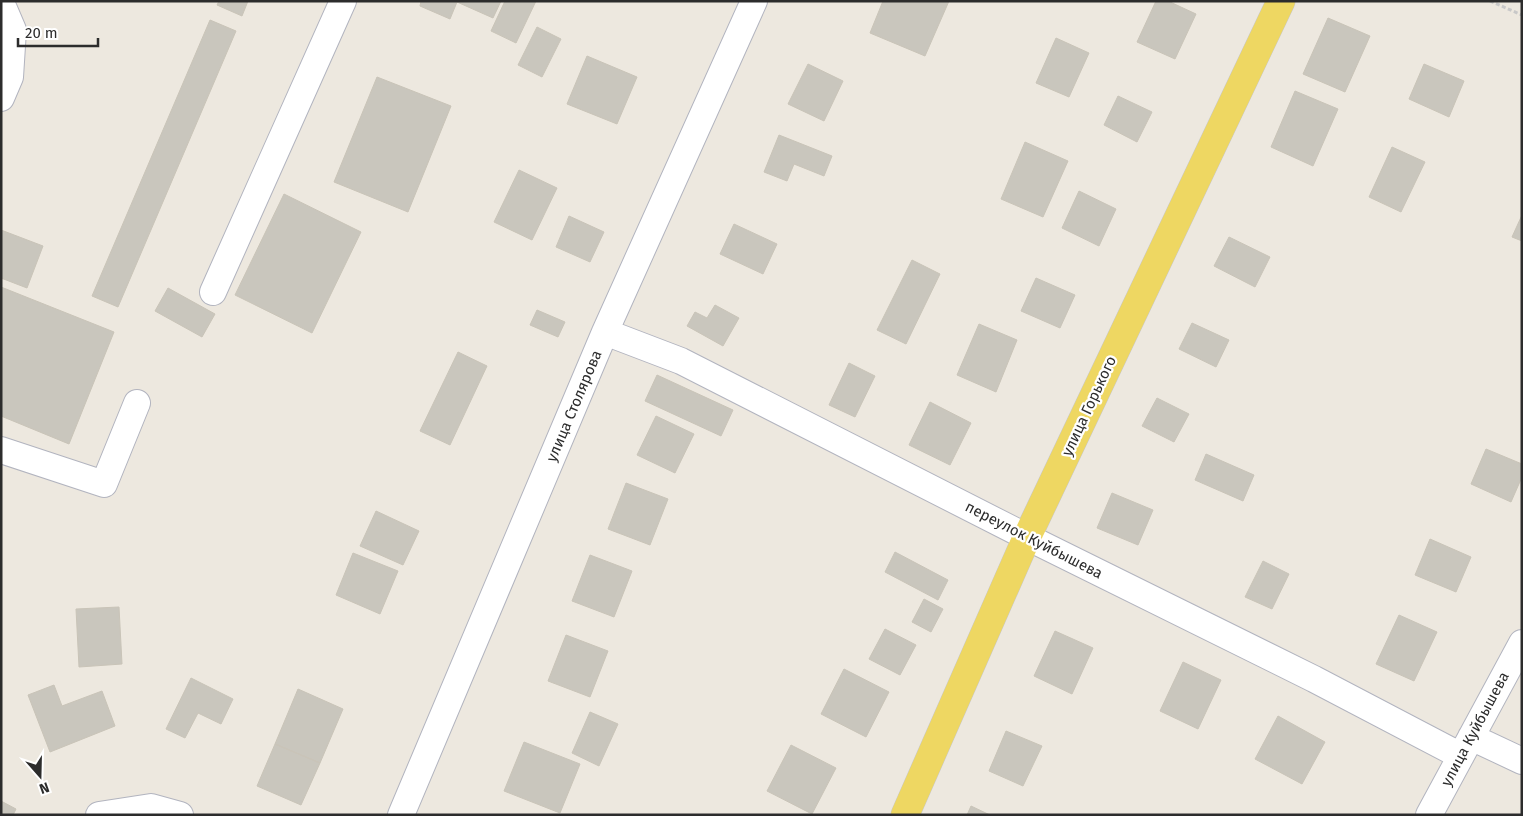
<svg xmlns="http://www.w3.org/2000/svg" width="1523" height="816" font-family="'Fira Sans',sans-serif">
	<rect width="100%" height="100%" fill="#ede8df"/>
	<path fill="#c9c6bd" stroke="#c9c4b8" d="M 219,1 L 248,1 L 242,16 L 217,5 Z
		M 421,1 L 501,1 L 493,18 L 457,2 L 450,19 L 420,6 Z
		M 505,1 L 536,1 L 516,43 L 491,31 Z
		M 883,1 L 949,1 L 925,56 L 870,33 Z
		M 1156,1 L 1168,1 L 1196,14 L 1175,59 L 1137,42 Z
		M 1328,18 L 1370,36 L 1345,92 L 1303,74 Z
		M 210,20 L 236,31 L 118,307 L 92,296 Z
		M 537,27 L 561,39 L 542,77 L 518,65 Z
		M 1056,38 L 1089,53 L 1069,97 L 1036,83 Z
		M 587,56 L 637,77 L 617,124 L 567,104 Z
		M 808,64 L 843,81 L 824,121 L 788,104 Z
		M 1424,64 L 1464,81 L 1449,117 L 1409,99 Z
		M 377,77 L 451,106 L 408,212 L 334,182 Z
		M 1295,91 L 1338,109 L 1313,166 L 1271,147 Z
		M 1118,96 L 1152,112 L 1137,142 L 1104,125 Z
		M 779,135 L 832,156 L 824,176 L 794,164 L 787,181 L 764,172 Z
		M 1025,142 L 1068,161 L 1043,217 L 1001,199 Z
		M 1392,147 L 1425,162 L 1401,212 L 1369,197 Z
		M 519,170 L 557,188 L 532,240 L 494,222 Z
		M 1079,191 L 1116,209 L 1099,246 L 1062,228 Z
		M 284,194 L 361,232 L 312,333 L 235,295 Z
		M 1522,215 L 1522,241 L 1512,237 Z
		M 569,216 L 604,232 L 590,262 L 556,247 Z
		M 734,224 L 777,244 L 763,274 L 720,254 Z
		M 1,230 L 43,246 L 27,288 L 1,278 Z
		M 1229,237 L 1270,257 L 1255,287 L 1214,266 Z
		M 912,260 L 940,274 L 906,344 L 877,330 Z
		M 1036,278 L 1075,295 L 1060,328 L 1021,311 Z
		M 1,287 L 114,332 L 69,444 L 1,416 Z
		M 168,288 L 215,314 L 202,337 L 155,311 Z
		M 715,305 L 739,318 L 723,346 L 687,326 L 695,312 L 707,318 Z
		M 537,310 L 565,322 L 558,337 L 530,325 Z
		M 1192,323 L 1229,340 L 1216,367 L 1179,349 Z
		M 979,324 L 1017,340 L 996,392 L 957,375 Z
		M 458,352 L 487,366 L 450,445 L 420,431 Z
		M 849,363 L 875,376 L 855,417 L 829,405 Z
		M 657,375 L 733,410 L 721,436 L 645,401 Z
		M 1157,398 L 1189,414 L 1174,442 L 1142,426 Z
		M 930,402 L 971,423 L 950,465 L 909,445 Z
		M 656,416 L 694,434 L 675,473 L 637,455 Z
		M 1486,449 L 1522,464 L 1522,477 L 1511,502 L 1471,484 Z
		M 1206,454 L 1254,475 L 1243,501 L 1195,480 Z
		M 626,483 L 668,499 L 650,545 L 608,529 Z
		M 1112,493 L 1153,510 L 1138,545 L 1097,528 Z
		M 376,511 L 419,531 L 403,565 L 360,546 Z
		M 1430,539 L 1471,557 L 1456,592 L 1415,575 Z
		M 895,552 L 948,580 L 938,600 L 885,572 Z
		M 353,553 L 398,571 L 380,614 L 336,595 Z
		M 590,555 L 632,571 L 614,617 L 572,601 Z
		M 1263,561 L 1289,574 L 1272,609 L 1245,597 Z
		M 924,599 L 943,609 L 931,632 L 912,622 Z
		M 119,607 L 122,664 L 79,667 L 76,609 Z
		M 1399,615 L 1437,632 L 1414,681 L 1376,664 Z
		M 885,629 L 916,645 L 900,675 L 869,659 Z
		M 1055,631 L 1093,648 L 1072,694 L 1034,676 Z
		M 566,635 L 608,651 L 590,697 L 548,681 Z
		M 1183,662 L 1221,680 L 1198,729 L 1160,711 Z
		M 844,669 L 889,692 L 866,737 L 821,714 Z
		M 191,678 L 233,699 L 221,724 L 198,713 L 185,738 L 166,729 Z
		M 54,685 L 62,706 L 102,691 L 115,726 L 50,752 L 28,695 Z
		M 298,689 L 343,709 L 320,763 L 275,744 Z
		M 590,712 L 618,724 L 599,766 L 572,753 Z
		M 1278,716 L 1325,742 L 1302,784 L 1255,759 Z
		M 1006,731 L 1042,746 L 1023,786 L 989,771 Z
		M 524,742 L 580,764 L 560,813 L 504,791 Z
		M 275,744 L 320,763 L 301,805 L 257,786 Z
		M 791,745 L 836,768 L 812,814 L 767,791 Z
		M 1,801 L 16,809 L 13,815 L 1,815 Z
		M 971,806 L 990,815 L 967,815 Z"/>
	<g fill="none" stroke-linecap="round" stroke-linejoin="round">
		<defs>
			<path id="minor" d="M 1,2 L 13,30 L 10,77 L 1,98
				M 213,292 L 343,1
				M 605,332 L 681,361 L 1027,537 L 1314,679 L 1461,756
				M 1,450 L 104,484 L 137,403
				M 1471,737 L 1522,761
				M 99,815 L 151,807 L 180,815
				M 401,815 L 605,332 L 754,1
				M 1429,815 L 1522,643"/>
			<path id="major" d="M 905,815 L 1027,537 L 1281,1"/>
		</defs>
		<use href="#minor" stroke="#b2b4bf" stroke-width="28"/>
		<use href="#major" stroke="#c8c8c8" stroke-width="29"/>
		<path stroke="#c8c8c8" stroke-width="3" stroke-dasharray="4 2.5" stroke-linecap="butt" d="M 1490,1 L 1522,15"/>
		<use href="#minor" stroke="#fff" stroke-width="26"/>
		<use href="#major" stroke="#eed762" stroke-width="28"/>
	</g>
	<g text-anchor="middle" stroke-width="4.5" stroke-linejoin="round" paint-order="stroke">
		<g font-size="15" fill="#2c2c2c" stroke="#fff">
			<text transform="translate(574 406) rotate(-67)" y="5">улица Столярова</text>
			<text transform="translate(1089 406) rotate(-65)" y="5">улица Горького</text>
			<text transform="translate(1034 540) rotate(27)" y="5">переулок Куйбышева</text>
			<text transform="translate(1475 729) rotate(-62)" y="5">улица Куйбышева</text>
		</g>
	</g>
	<rect width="1523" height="816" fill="none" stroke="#2c2c2c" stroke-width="5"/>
	<g transform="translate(40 776) rotate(160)" stroke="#ffffff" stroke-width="4" paint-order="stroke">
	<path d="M0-4L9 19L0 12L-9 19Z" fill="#2c2c2c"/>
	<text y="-8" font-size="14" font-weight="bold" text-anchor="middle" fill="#2c2c2c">N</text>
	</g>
	<path d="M18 38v8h80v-8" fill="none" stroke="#2c2c2c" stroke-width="2.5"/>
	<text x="25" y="38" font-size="15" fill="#2c2c2c" stroke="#ffffff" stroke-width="4" paint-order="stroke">20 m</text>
</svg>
